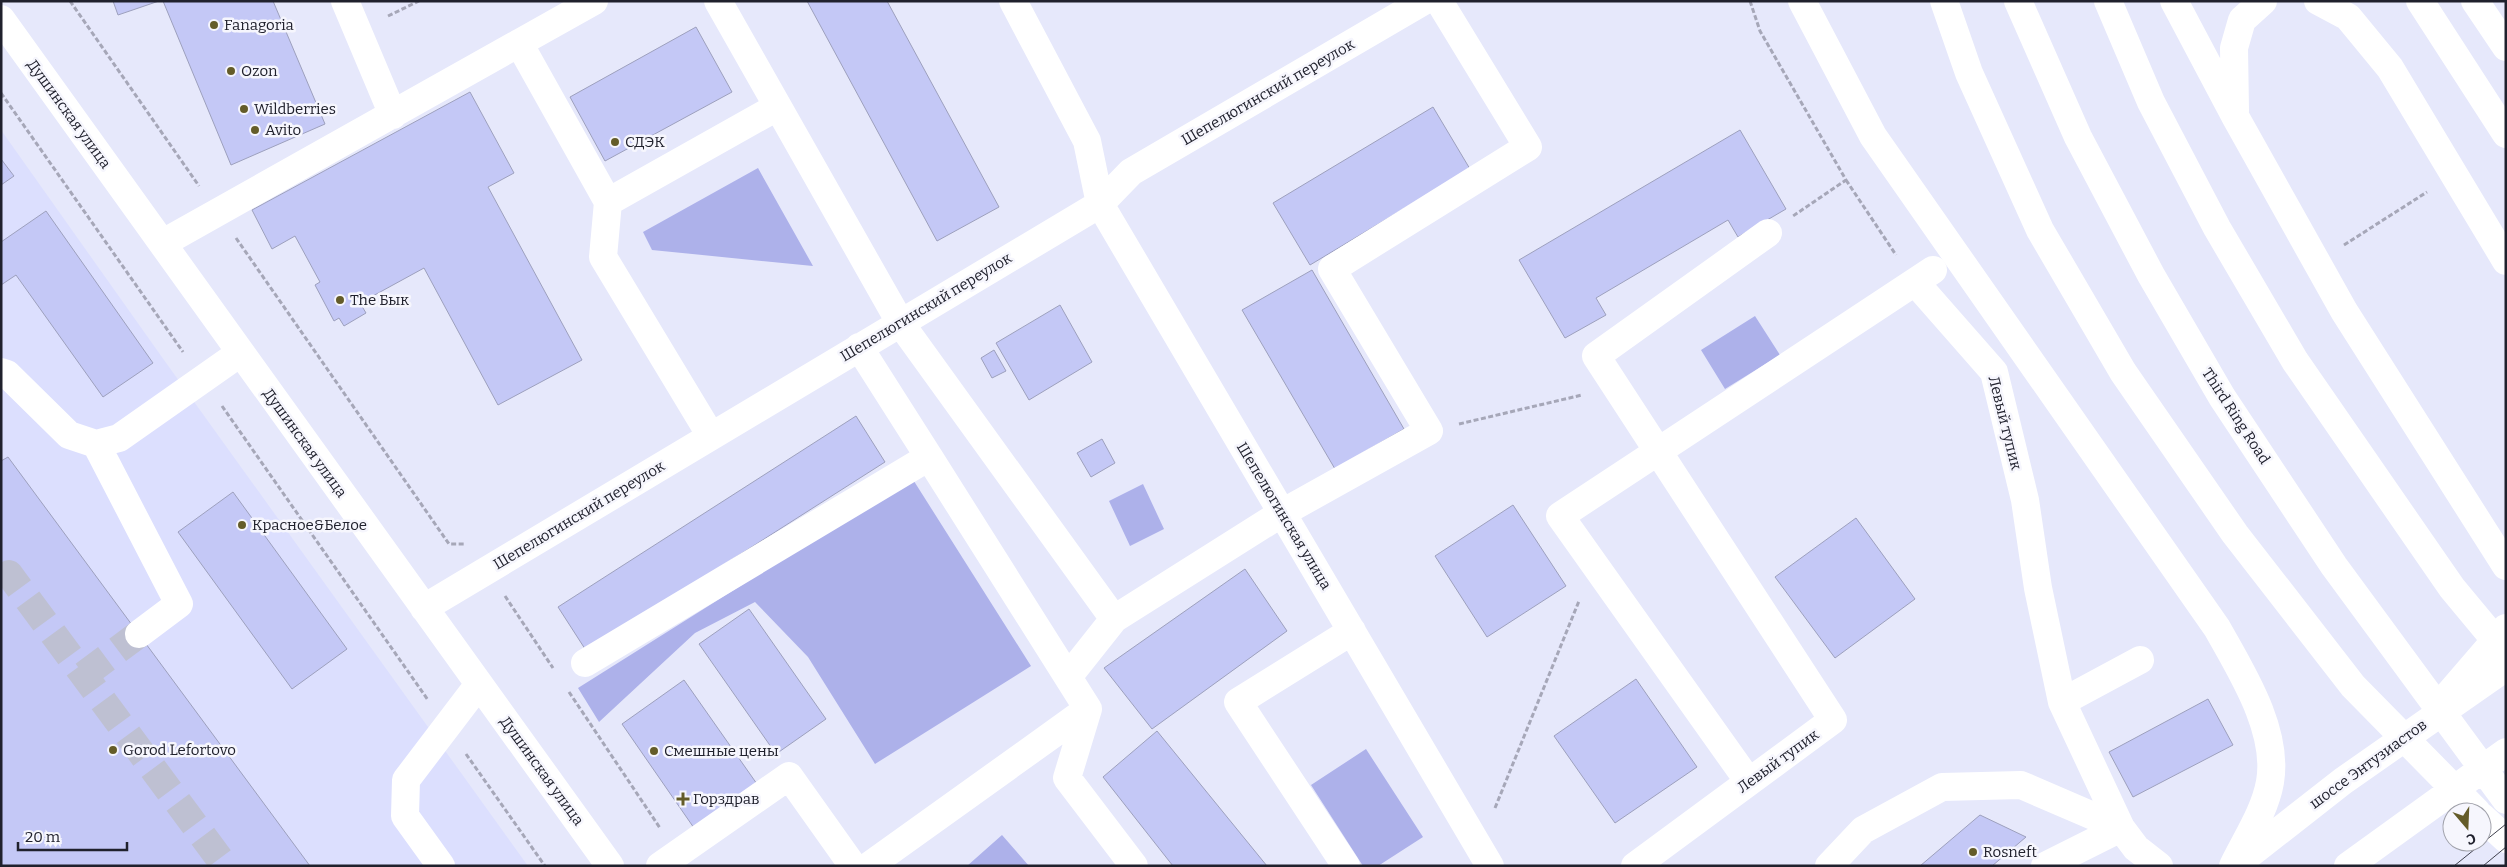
<svg xmlns="http://www.w3.org/2000/svg" width="2507" height="867" font-family="Bitter,serif">
	<rect width="100%" height="100%" fill="#e6e8fb"/>
	<path fill="#dcdffe" d="M 1,130 L 164,360 L 528,866 L 1,866 Z"/>
	<path fill="#adb1ea" d="M 758,168 L 813,266 L 652,250 L 643,232 Z
		M 1755,316 L 1780,355 L 1725,389 L 1701,350 Z
		M 912,478 L 1031,666 L 875,764 L 808,657 L 755,602 L 695,633 L 599,722 L 578,688 Z
		M 1143,484 L 1164,529 L 1130,546 L 1109,501 Z
		M 1366,749 L 1423,837 L 1378,866 L 1363,866 L 1311,785 Z
		M 1002,835 L 1029,866 L 967,866 Z"/>
	<path fill="#c4c8f6" stroke="#9da0bd" d="M 113,1 L 159,1 L 118,15 Z
		M 163,1 L 273,1 L 325,124 L 231,165 Z
		M 807,1 L 887,1 L 999,207 L 937,241 Z
		M 696,27 L 732,92 L 605,161 L 570,97 Z
		M 470,92 L 514,173 L 488,187 L 582,360 L 498,405 L 424,268 L 360,303 L 366,313 L 344,326 L 339,318 L 334,321 L 315,285 L 320,282 L 295,236 L 272,249 L 252,210 Z
		M 1433,107 L 1470,169 L 1310,265 L 1273,203 Z
		M 1740,130 L 1786,209 L 1738,237 L 1728,220 L 1596,298 L 1606,315 L 1565,338 L 1519,260 Z
		M 1,159 L 14,176 L 1,185 Z
		M 46,211 L 153,363 L 103,397 L 16,275 L 1,285 L 1,242 Z
		M 1312,270 L 1404,429 L 1335,469 L 1242,310 Z
		M 1060,305 L 1092,362 L 1029,400 L 996,343 Z
		M 994,350 L 1006,371 L 992,378 L 981,358 Z
		M 856,416 L 885,462 L 587,652 L 558,607 Z
		M 1102,439 L 1115,463 L 1091,477 L 1077,453 Z
		M 8,457 L 310,866 L 1,866 L 1,461 Z
		M 233,492 L 347,649 L 292,689 L 178,532 Z
		M 1513,505 L 1566,586 L 1487,637 L 1435,556 Z
		M 1856,518 L 1915,599 L 1835,658 L 1775,577 Z
		M 1245,569 L 1287,631 L 1152,729 L 1104,668 Z
		M 749,609 L 826,719 L 776,754 L 699,644 Z
		M 1636,679 L 1697,767 L 1615,823 L 1554,736 Z
		M 684,680 L 757,784 L 694,828 L 622,724 Z
		M 2208,699 L 2233,745 L 2133,797 L 2109,752 Z
		M 1157,731 L 1267,866 L 1173,866 L 1103,777 Z
		M 1980,815 L 2026,837 L 1992,866 L 1920,866 Z"/>
	<g fill="none" stroke-linecap="round" stroke-linejoin="round">
		<path stroke="#bec0d2" stroke-width="28" stroke-dasharray="28 14" stroke-linecap="butt" d="M 1,580 L 9,574 L 225,866
			M 84,675 L 139,634"/>
		<path stroke="#a6a7b8" stroke-width="3" stroke-dasharray="5 2.5" stroke-linecap="butt" d="M 70,1 L 199,186
			M 1750,1 L 1760,31 L 1846,180 L 1793,216
			M 388,16 L 419,1
			M 1,93 L 183,352
			M 1846,180 L 1896,255
			M 236,238 L 449,544 L 466,544
			M 2344,245 L 2427,192
			M 222,406 L 428,700
			M 1459,424 L 1582,395
			M 505,596 L 553,668
			M 569,692 L 660,828
			M 466,754 L 545,866
			M 1495,808 L 1579,601"/>
		<path stroke="#fff" stroke-width="28" d="M 345,1 L 393,115
			M 718,1 L 901,324 L 1114,619
			M 1013,1 L 1087,141 L 1100,204 L 1490,866
			M 1,19 L 610,866
			M 519,43 L 608,202 L 603,257 L 711,436
			M 608,202 L 777,107
			M 163,243 L 594,1
			M 1915,282 L 1994,372 L 2025,500 L 2038,588 L 2062,702 L 2121,828 L 2136,848 L 2159,866
			M 859,347 L 929,457
			M 1,372 L 7,374 L 69,435 L 96,444 L 119,438 L 240,353
			M 96,444 L 179,604 L 139,634
			M 424,608 L 1100,204 L 1131,172 L 1424,1
			M 585,663 L 929,457 L 1088,709 L 1067,778 L 1134,866
			M 1068,677 L 1114,619 L 1282,513 L 1429,431 L 1332,269 L 1528,147 L 1439,1
			M 2062,702 L 2140,660
			M 1749,782 L 1560,516 L 1933,270
			M 441,866 L 405,816 L 406,780 L 479,684
			M 660,866 L 789,776 L 853,866
			M 869,866 L 1088,709
			M 1346,866 L 1238,702 L 1352,631
			M 1635,866 L 1833,720 L 1596,356 L 1768,233
			M 1829,866 L 1863,830 L 1942,787 L 2021,785 L 2121,828
			M 2045,866 L 2121,828"/>
		<path stroke="#fff" stroke-width="28" d="M 1802,1 L 1873,136 L 2217,628 C 2241,671 2279,730 2270,782 C 2265,811 2246,839 2233,866
			M 1944,1 L 1969,73 L 2040,230 L 2123,372 L 2235,534 L 2353,686 L 2477,812
			M 2018,1 L 2078,137 L 2151,275 L 2222,397 L 2334,566 L 2506,800
			M 2108,1 L 2151,102 L 2217,228 L 2295,361 L 2452,588 L 2506,653
			M 2174,1 L 2236,118 L 2344,311 L 2506,566
			M 2318,1 L 2348,17 L 2390,68 L 2506,261
			M 2420,1 L 2506,134
			M 2475,1 L 2506,47
			M 2235,111 L 2234,48 L 2242,20 L 2263,1
			M 2450,693 L 2506,628
			M 2482,817 L 2506,839
			M 2237,864 L 2343,781 L 2506,667
			M 2348,866 L 2506,752"/>
		<path stroke="#3f404d" stroke-width="1" d="M 2454,866 L 2506,824
			M 2483,866 L 2506,847"/>
	</g>
	<g fill="#645c29" stroke="#f6f6fd" stroke-width="2">
		<circle cx="214" cy="25" r="5"/>
		<circle cx="231" cy="71" r="5"/>
		<circle cx="244" cy="109" r="5"/>
		<circle cx="255" cy="130" r="5"/>
		<circle cx="615" cy="142" r="5"/>
		<circle cx="340" cy="300" r="5"/>
		<circle cx="242" cy="525" r="5"/>
		<circle cx="113" cy="750" r="5"/>
		<circle cx="654" cy="751" r="5"/>
		<path d="M680.5 791.5h5v5h5v5h-5v5h-5v-5h-5v-5h5z"/>
		<circle cx="1973" cy="852" r="5"/>
	</g>
	<g text-anchor="middle" stroke-width="5" stroke-linejoin="round" paint-order="stroke">
		<g font-size="15" fill="#20212d" stroke="#f6f6fd" text-anchor="start">
			<text x="224" y="30">Fanagoria</text>
			<text x="241" y="76">Ozon</text>
			<text x="254" y="114">Wildberries</text>
			<text x="265" y="135">Avito</text>
			<text x="625" y="147">СДЭК</text>
			<text x="350" y="305">The Бык</text>
			<text x="252" y="530">Красное&amp;Белое</text>
			<text x="123" y="755">Gorod Lefortovo</text>
			<text x="664" y="756">Смешные цены</text>
			<text x="693" y="804">Горздрав</text>
			<text x="1983" y="857">Rosneft</text>
		</g>
		<g font-size="15" fill="#20212d" stroke="#f6f6fd">
			<text transform="translate(1268 92) rotate(-30)" y="5">Шепелюгинский переулок</text>
			<text transform="translate(69 114) rotate(54)" y="5">Душинская улица</text>
			<text transform="translate(926 307) rotate(-31)" y="5">Шепелюгинский переулок</text>
			<text transform="translate(2236 416) rotate(57)" y="5">Third Ring Road</text>
			<text transform="translate(2005 423) rotate(76)" y="5">Левый тупик</text>
			<text transform="translate(305 443) rotate(54)" y="5">Душинская улица</text>
			<text transform="translate(579 515) rotate(-31)" y="5">Шепелюгинский переулок</text>
			<text transform="translate(1284 516) rotate(59)" y="5">Шепелюгинская улица</text>
			<text transform="translate(1778 761) rotate(-36)" y="5">Левый тупик</text>
			<text transform="translate(2368 764) rotate(-36)" y="5">шоссе Энтузиастов</text>
			<text transform="translate(542 771) rotate(54)" y="5">Душинская улица</text>
		</g>
	</g>
	<rect width="2507" height="867" fill="none" stroke="#20212d" stroke-width="5"/>
	<g transform="translate(2467 827) rotate(161)"><circle r="24" fill="#f6f6fd" stroke="#a0a1aa"/>
	<path d="M0-4L9 19L0 12L-9 19Z" fill="#645c29"/>
	<text y="-8" font-size="14" font-weight="bold" text-anchor="middle" fill="#20212d">С</text>
	</g>
	<path d="M18 842v8h109v-8" fill="none" stroke="#20212d" stroke-width="2.5"/>
	<text x="25" y="842" font-size="15" fill="#20212d" stroke="#f6f6fd" stroke-width="4" paint-order="stroke">20 m</text>
</svg>
